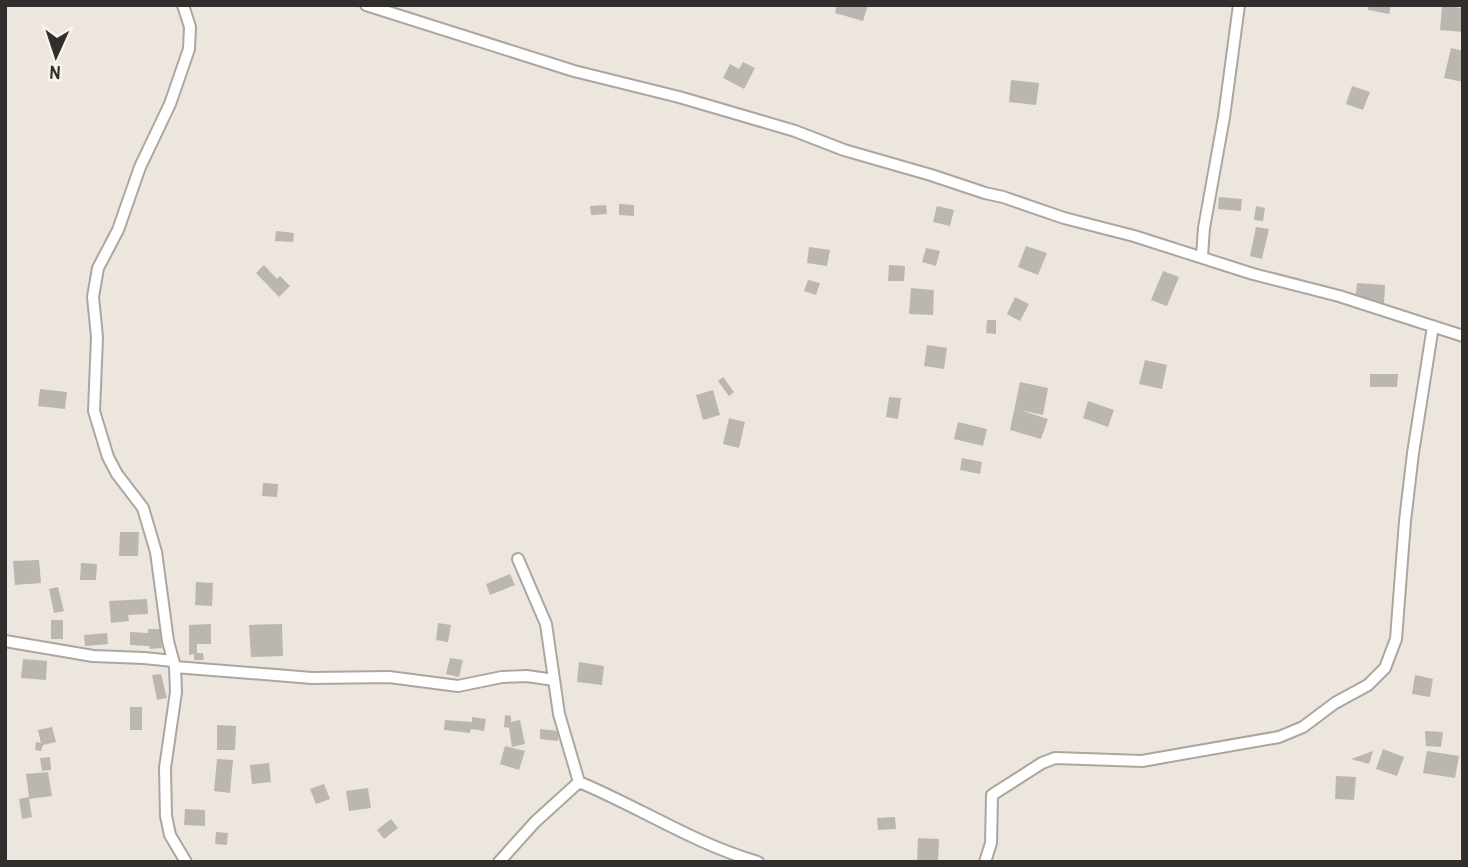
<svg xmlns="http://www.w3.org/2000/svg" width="1468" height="867" font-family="'Archivo Narrow',sans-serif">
	<rect width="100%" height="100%" fill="#ece6df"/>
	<path fill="#bcb6b0" d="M 837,5 L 868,5 L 863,21 L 835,13 Z
		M 1369,5 L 1391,5 L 1389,14 L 1368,10 Z
		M 1442,6 L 1463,8 L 1463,32 L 1440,30 Z
		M 1451,48 L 1463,51 L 1463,82 L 1444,78 Z
		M 743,62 L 755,68 L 744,89 L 723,78 L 730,64 L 739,69 Z
		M 1011,80 L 1039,83 L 1036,105 L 1009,102 Z
		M 1352,86 L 1370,92 L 1363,110 L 1346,104 Z
		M 1219,197 L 1242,199 L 1241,211 L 1218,209 Z
		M 619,204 L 634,205 L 634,216 L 619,215 Z
		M 606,205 L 607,214 L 591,215 L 590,206 Z
		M 937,206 L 954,210 L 950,226 L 933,222 Z
		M 1256,206 L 1265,208 L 1263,221 L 1254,220 Z
		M 1256,227 L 1269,229 L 1262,259 L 1250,256 Z
		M 276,231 L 294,233 L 293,242 L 275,241 Z
		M 1026,246 L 1047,253 L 1038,275 L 1018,267 Z
		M 809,247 L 830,250 L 827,266 L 807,263 Z
		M 926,248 L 940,251 L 936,266 L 922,262 Z
		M 264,265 L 277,279 L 280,276 L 290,286 L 279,297 L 256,273 Z
		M 889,265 L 905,266 L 904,281 L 888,281 Z
		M 1163,271 L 1179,277 L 1167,306 L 1151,300 Z
		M 808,280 L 820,283 L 816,295 L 804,291 Z
		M 1357,283 L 1385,285 L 1384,304 L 1355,302 Z
		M 911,288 L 934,290 L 933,315 L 909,314 Z
		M 1015,297 L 1029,304 L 1020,321 L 1007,314 Z
		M 987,320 L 996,320 L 996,334 L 986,333 Z
		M 927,345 L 947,348 L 944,369 L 924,366 Z
		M 1145,360 L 1167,365 L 1162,389 L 1139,384 Z
		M 1370,374 L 1398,374 L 1397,387 L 1370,387 Z
		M 723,377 L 734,392 L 729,396 L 718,381 Z
		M 1020,382 L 1048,388 L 1043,415 L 1020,410 L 1048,419 L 1041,439 L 1010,430 Z
		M 40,389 L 67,392 L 65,409 L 38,406 Z
		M 713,390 L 720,415 L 703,420 L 696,395 Z
		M 889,397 L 901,398 L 898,419 L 886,417 Z
		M 1088,401 L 1114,410 L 1108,427 L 1083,418 Z
		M 729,418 L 745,422 L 739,448 L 723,444 Z
		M 958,422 L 987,429 L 983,446 L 954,439 Z
		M 962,458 L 982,462 L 980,474 L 960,470 Z
		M 263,483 L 278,484 L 277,497 L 262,496 Z
		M 120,532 L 139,532 L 138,556 L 119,556 Z
		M 39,560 L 41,583 L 15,585 L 13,561 Z
		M 81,563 L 97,564 L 96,580 L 80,580 Z
		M 510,574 L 515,585 L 490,595 L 486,584 Z
		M 196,582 L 213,583 L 212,606 L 195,605 Z
		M 58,587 L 64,611 L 54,613 L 49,589 Z
		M 147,599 L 148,614 L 128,615 L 129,621 L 111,623 L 109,601 Z
		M 51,620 L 63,620 L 63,639 L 51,639 Z
		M 438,623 L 451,625 L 448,642 L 436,640 Z
		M 211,624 L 211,644 L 197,644 L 197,653 L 203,653 L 204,660 L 194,660 L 194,654 L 189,655 L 189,625 Z
		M 282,624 L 283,656 L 251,657 L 249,625 Z
		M 148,629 L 160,629 L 162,648 L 150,649 L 149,646 L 130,645 L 130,632 L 148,633 Z
		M 107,633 L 108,644 L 85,646 L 84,635 Z
		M 450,658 L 463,660 L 459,677 L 446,674 Z
		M 23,659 L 47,661 L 46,680 L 21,678 Z
		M 579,662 L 604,666 L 602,685 L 577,682 Z
		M 161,674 L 167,698 L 157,700 L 152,675 Z
		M 1415,675 L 1433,679 L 1430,697 L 1412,694 Z
		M 130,707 L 142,707 L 142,730 L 130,730 Z
		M 505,715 L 511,716 L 511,722 L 520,720 L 525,744 L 512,747 L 509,728 L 504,727 Z
		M 472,717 L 486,719 L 484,731 L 471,729 L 470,733 L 444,730 L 445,720 L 472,722 Z
		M 217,725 L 236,726 L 235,750 L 217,750 Z
		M 52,727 L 56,742 L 43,745 L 41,751 L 35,750 L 36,742 L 41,743 L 38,730 Z
		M 540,729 L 559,731 L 558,741 L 540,739 Z
		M 1425,731 L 1443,732 L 1441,747 L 1426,746 Z
		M 505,746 L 525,751 L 519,770 L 500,764 Z
		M 1383,749 L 1404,757 L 1397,776 L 1376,769 Z
		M 1373,751 L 1369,764 L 1351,759 Z
		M 1427,751 L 1459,756 L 1455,778 L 1423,773 Z
		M 50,757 L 51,770 L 42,771 L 40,758 Z
		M 217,759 L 233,760 L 230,793 L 214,791 Z
		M 269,763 L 271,782 L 252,784 L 250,765 Z
		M 48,772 L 52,796 L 29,799 L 32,817 L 22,819 L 19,799 L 29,797 L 26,774 Z
		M 1336,776 L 1356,777 L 1354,800 L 1335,799 Z
		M 324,784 L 330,799 L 316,804 L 310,789 Z
		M 368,788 L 371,808 L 349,811 L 346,791 Z
		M 185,809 L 205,810 L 205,826 L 184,825 Z
		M 895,817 L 896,829 L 878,830 L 877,818 Z
		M 391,819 L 398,828 L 384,839 L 377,830 Z
		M 216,832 L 228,833 L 227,845 L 215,844 Z
		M 918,838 L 939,839 L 938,862 L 917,862 Z"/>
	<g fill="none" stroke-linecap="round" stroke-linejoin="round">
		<defs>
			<path id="street" d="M 183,5 L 190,27 L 189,49 L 170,104 L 140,167 L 118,230 L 98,268 L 93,297 L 97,337 L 94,411 L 108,457 L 117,474 L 143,508 L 156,552 L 168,641 L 175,667 L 176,692 L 165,768 L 166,816 L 170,835 L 186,862
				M 366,5 L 574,71 L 679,97 L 795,131 L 844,150 L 931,175 L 985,193 L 1003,197 L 1064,218 L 1134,236 L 1253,274 L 1339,296 L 1463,336
				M 1202,256 L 1204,228 L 1224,117 L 1239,5
				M 5,641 L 93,656 L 144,658 L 173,661
				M 175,667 L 312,678 L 389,677 L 458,686 L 502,677 L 527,676 L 554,680
				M 579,782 C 639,807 695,844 758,862
				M 499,862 L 535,822 L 579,782 L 559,714 L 546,624 L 518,559
				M 985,862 L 991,843 L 992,795 L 1042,763 L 1055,758 L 1142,761 L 1279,737 L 1303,727 L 1335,703 L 1368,685 L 1385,668 L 1396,639 L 1405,521 L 1413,453 L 1433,326"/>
		</defs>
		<use href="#street" stroke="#aca6a0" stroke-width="14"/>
		<use href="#street" stroke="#fff" stroke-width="10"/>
	</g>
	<rect width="1468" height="867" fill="none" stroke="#312e2c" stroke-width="14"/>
	<g transform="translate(56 56) rotate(183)" stroke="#f9f3ec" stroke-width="5" paint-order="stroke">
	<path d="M0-5L12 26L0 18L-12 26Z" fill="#312e2c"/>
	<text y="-10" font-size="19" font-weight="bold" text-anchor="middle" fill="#312e2c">N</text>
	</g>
</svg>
